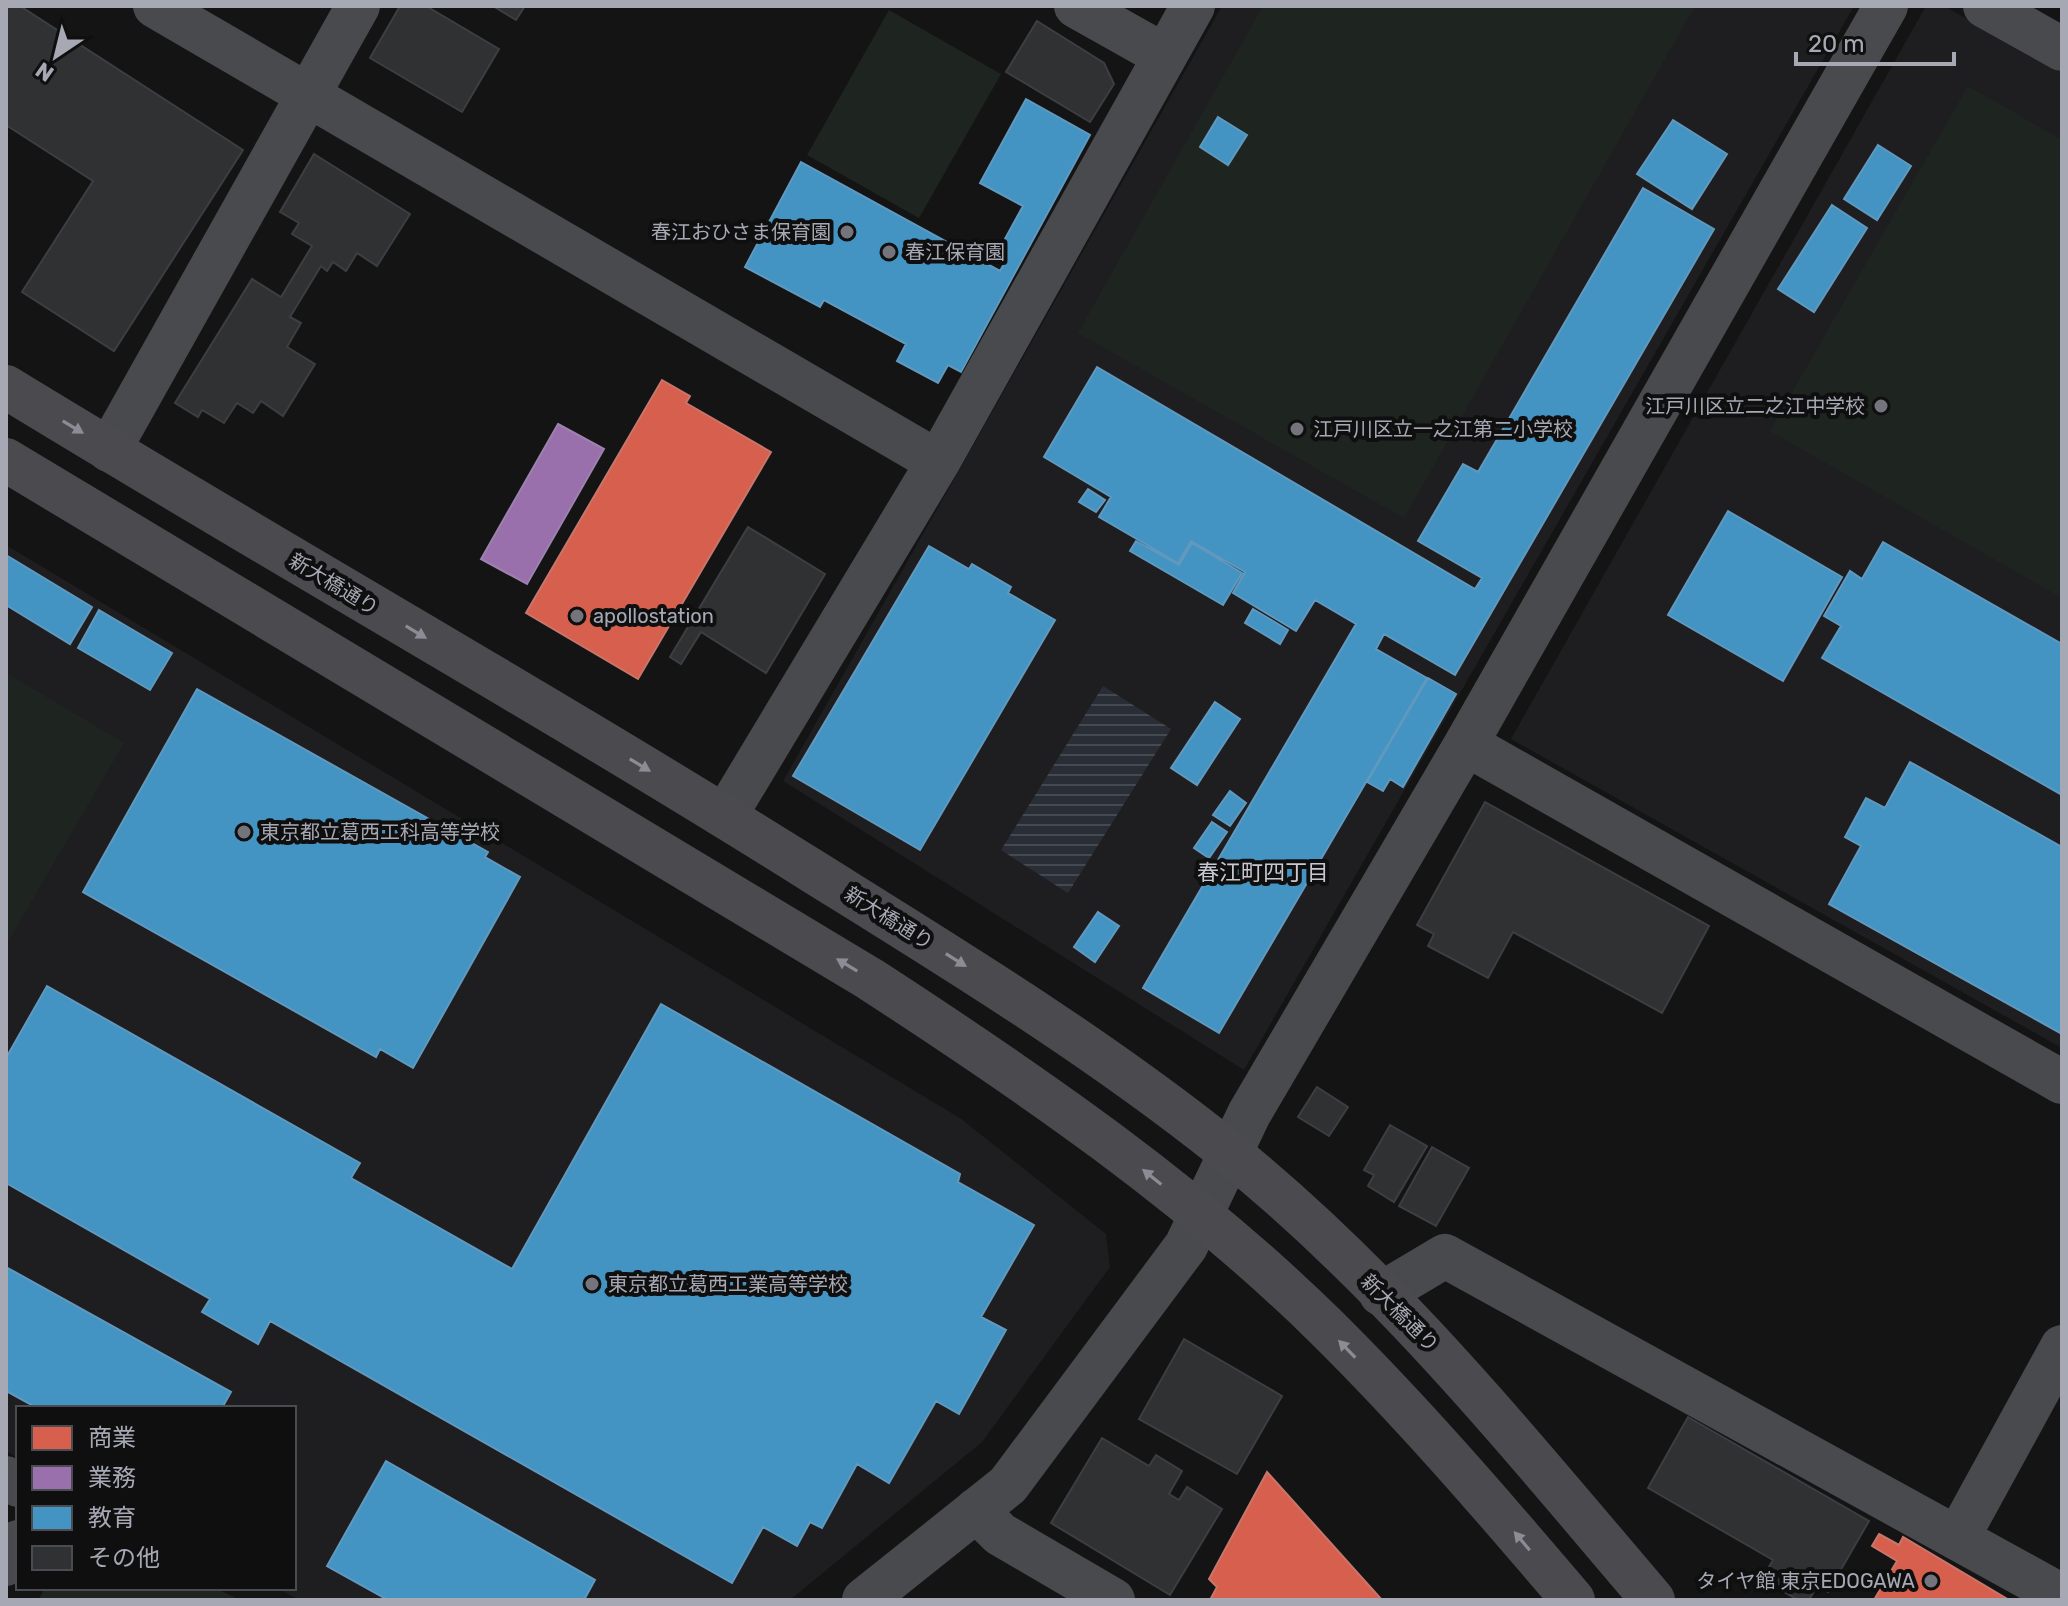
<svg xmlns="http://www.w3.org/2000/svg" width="2068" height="1606" font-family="Rubik,'Noto Sans JP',sans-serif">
	<defs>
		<pattern id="water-rules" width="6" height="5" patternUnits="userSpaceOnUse" patternTransform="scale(2)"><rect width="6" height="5" fill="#292d35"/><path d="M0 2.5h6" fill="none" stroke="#454950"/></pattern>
	</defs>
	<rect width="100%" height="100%" fill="#141415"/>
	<path fill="#1e1e20" d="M 1222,6 L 1854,6 L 1244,1070 L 783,781 Z
		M 1926,6 L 1944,6 L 2062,73 L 2062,1048 L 1511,739 Z
		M 6,545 L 960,1118 L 1106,1234 L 1110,1267 L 982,1442 L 790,1600 L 300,1600 L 276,1588 L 294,1588 L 294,1408 L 18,1408 L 18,1458 L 6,1451 Z"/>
	<path fill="#1e2520" d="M 1263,6 L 1695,6 L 1404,518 L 1078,333 Z
		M 889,10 L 1001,74 L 919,218 L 807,155 Z
		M 1968,86 L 2062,140 L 2062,598 L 1770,431 Z
		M 6,673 L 124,743 L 6,945 Z
		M 45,1588 L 215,1588 L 240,1600 L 38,1600 Z"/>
	<path fill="url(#water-rules)" d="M 1103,686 L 1171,729 L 1068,893 L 1001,850 Z"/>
	<path fill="#d6604d" stroke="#c8766c" stroke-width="2" d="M 662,380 L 690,396 L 686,403 L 771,452 L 638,679 L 526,613 Z
		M 1267,1472 L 1382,1600 L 1210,1600 L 1217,1587 L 1209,1579 Z
		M 1879,1534 L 1899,1545 L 1903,1537 L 2009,1600 L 1874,1600 L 1897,1561 L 1872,1546 Z"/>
	<path fill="#9970ab" stroke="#9d81ae" stroke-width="2" d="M 558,424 L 604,449 L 527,584 L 481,559 Z"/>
	<path fill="#4393c3" stroke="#6199be" stroke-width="2" d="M 1026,99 L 1090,135 L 961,372 L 948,365 L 938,383 L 897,361 L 906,344 L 824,300 L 820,307 L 745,267 L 801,162 L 1000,271 L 1004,264 L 994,259 L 1023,206 L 980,183 Z
		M 1218,117 L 1247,135 L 1228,165 L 1200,147 Z
		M 1673,120 L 1727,154 L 1692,209 L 1637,174 Z
		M 1878,145 L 1911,166 L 1877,220 L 1844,199 Z
		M 1643,188 L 1714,229 L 1455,675 L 1384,634 L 1376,649 L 1427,678 L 1219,1033 L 1143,988 L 1356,624 L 1315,600 L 1296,631 L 1233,593 L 1245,572 L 1191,541 L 1178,563 L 1099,517 L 1111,497 L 1044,457 L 1097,367 L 1475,589 L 1482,578 L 1418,541 L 1463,464 L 1478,472 Z
		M 1832,205 L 1867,228 L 1814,312 L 1778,289 Z
		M 1088,489 L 1105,500 L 1096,512 L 1079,502 Z
		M 1728,511 L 1842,577 L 1783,681 L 1668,615 Z
		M 1136,541 L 1179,565 L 1192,543 L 1242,573 L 1223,605 L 1130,551 Z
		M 1883,542 L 2062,644 L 2062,795 L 1822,658 L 1841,626 L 1824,616 L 1850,571 L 1862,579 Z
		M 929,546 L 969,569 L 972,564 L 1011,587 L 1008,593 L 1055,620 L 920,850 L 793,776 Z
		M 6,555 L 92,607 L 70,644 L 6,605 Z
		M 1253,609 L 1288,630 L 1280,644 L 1245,623 Z
		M 99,610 L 172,653 L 150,690 L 78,648 Z
		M 1428,678 L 1456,694 L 1403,787 L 1390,779 L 1383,791 L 1367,782 Z
		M 197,689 L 488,852 L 485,857 L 520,877 L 413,1068 L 380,1049 L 376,1057 L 83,892 Z
		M 1215,702 L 1240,719 L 1197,785 L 1171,768 Z
		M 1910,762 L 2062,847 L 2062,1034 L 1829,904 L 1861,846 L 1845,837 L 1866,798 L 1885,808 Z
		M 1230,791 L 1246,803 L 1230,826 L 1213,815 Z
		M 1212,822 L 1227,832 L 1209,858 L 1194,848 Z
		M 1098,912 L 1119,926 L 1095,962 L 1074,947 Z
		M 47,986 L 360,1163 L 351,1178 L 512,1269 L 661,1004 L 960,1174 L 958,1182 L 1034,1225 L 981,1317 L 1006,1330 L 959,1414 L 936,1401 L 889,1483 L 857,1464 L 822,1528 L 810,1522 L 797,1546 L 763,1527 L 732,1583 L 270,1321 L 258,1344 L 202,1312 L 210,1299 L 6,1183 L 6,1058 Z
		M 6,1267 L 231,1392 L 222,1408 L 37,1408 L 6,1391 Z
		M 386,1461 L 595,1580 L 584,1600 L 388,1600 L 327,1566 Z"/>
	<path fill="#303133" stroke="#3d3e41" stroke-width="2" d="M 6,6 L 20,6 L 243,150 L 114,351 L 22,292 L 93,181 L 6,125 Z
		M 400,6 L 426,6 L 499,49 L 462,112 L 370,58 Z
		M 493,6 L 525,6 L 516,20 Z
		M 1037,21 L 1104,63 L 1114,84 L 1090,122 L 1006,72 Z
		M 314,154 L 410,214 L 377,266 L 357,253 L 346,271 L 333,262 L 327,271 L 321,266 L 290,317 L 301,323 L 287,347 L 315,364 L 283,416 L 261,401 L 253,413 L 237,403 L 224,423 L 202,410 L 198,417 L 175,403 L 252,279 L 281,297 L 312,246 L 292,234 L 299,223 L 280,212 Z
		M 748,527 L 825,574 L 766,673 L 701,632 L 681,664 L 670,657 Z
		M 1485,802 L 1709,926 L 1662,1013 L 1513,932 L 1488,978 L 1428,946 L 1434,934 L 1417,925 Z
		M 1317,1087 L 1348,1107 L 1329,1136 L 1298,1117 Z
		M 1390,1125 L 1427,1146 L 1394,1202 L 1368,1186 L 1374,1175 L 1364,1170 Z
		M 1432,1147 L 1469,1168 L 1436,1226 L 1399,1206 Z
		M 1184,1339 L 1282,1396 L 1237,1474 L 1139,1419 Z
		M 1688,1417 L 1869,1521 L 1828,1592 L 1817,1586 L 1809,1600 L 1798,1600 L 1762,1579 L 1773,1560 L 1648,1488 Z
		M 1102,1438 L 1149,1466 L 1156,1455 L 1182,1471 L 1169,1494 L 1179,1500 L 1187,1487 L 1222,1509 L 1170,1595 L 1051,1523 Z"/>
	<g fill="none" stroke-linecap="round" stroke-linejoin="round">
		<path stroke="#494a4d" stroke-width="44" d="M 155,6 L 938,462
			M 1076,6 L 1165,56
			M 1985,6 L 2062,49
			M 109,450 L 358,6
			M 1466,744 L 2062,1082
			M 725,816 L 938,462 L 1193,6
			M 1381,1294 L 1445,1256 L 2062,1596
			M 6,1478 L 18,1485
			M 976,1510 L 1000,1534 L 1113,1600
			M 1958,1537 L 2062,1347
			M 6,1564 L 18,1542
			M 864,1600 L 1008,1485 L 1186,1246 L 1249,1114 L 1466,744 L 1886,6"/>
		<path stroke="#4b4b4f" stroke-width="44" d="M 6,387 C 274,551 548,705 814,872 C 955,960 1096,1046 1226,1150 C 1388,1280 1519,1443 1653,1600
			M 6,460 L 870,979 C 1030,1083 1189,1192 1326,1327 C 1413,1413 1493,1506 1573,1600"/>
	</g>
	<defs><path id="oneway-solid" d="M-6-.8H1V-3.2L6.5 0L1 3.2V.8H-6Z" transform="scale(2)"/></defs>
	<g fill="#8b8c96">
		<use href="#oneway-solid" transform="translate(73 427) rotate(31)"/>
		<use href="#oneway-solid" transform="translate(416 632) rotate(31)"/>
		<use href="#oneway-solid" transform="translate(640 765) rotate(31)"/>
		<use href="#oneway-solid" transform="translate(956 960) rotate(32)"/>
		<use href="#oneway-solid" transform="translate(847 965) rotate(-149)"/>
		<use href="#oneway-solid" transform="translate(1152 1177) rotate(-141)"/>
		<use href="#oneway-solid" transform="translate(1347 1349) rotate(-134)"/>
		<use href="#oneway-solid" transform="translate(1522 1541) rotate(-130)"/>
	</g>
	<g fill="#73747c" stroke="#0f0f10" stroke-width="3">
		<circle cx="847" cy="232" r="8"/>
		<circle cx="889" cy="252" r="8"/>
		<circle cx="1881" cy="406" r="8"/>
		<circle cx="1297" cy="429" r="8"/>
		<circle cx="577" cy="616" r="8"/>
		<circle cx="244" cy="832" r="8"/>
		<circle cx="592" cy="1284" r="8"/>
		<circle cx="1931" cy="1581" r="8"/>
	</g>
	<g text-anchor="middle" stroke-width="8" stroke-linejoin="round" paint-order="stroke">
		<g font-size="20" fill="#a6a8b4" stroke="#0f0f10" text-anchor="start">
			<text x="831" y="239" text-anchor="end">春江おひさま保育園</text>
			<text x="905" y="259">春江保育園</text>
			<text x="1865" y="413" text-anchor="end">江戸川区立二之江中学校</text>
			<text x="1313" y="436">江戸川区立一之江第二小学校</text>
			<text x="593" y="623">apollostation</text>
			<text x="260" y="839">東京都立葛西工科高等学校</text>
			<text x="608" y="1291">東京都立葛西工業高等学校</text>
			<text x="1915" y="1588" text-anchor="end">タイヤ館 東京EDOGAWA</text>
		</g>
		<g font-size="20" fill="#a6a8b4" stroke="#0f0f10">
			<text transform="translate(334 584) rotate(31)" y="7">新大橋通り</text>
			<text transform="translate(889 918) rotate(32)" y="7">新大橋通り</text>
			<text transform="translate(1400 1313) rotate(45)" y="7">新大橋通り</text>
		</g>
		<g font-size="22" fill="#c7c7d1" stroke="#0f0f10">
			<text x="1263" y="880">春江町四丁目</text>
		</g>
	</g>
	<rect width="2068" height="1606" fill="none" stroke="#a6a8b4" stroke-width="16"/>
	<rect x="16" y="1406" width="280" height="184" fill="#0f0f10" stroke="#4b4c52" stroke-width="2"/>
	<rect x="32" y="1426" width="40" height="24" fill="#d6604d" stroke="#4b4c52" stroke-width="2"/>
	<text x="88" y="1446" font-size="24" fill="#a6a8b4">商業</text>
	<rect x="32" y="1466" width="40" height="24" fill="#9970ab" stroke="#4b4c52" stroke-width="2"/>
	<text x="88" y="1486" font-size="24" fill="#a6a8b4">業務</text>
	<rect x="32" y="1506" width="40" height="24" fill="#4393c3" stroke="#4b4c52" stroke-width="2"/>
	<text x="88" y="1526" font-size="24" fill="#a6a8b4">教育</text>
	<rect x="32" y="1546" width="40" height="24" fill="#303133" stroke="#4b4c52" stroke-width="2"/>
	<text x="88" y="1566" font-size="24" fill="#a6a8b4">その他</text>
	<g transform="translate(56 56) rotate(215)" stroke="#0f0f10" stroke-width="6" paint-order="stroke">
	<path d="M0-6L14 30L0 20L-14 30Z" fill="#a6a8b4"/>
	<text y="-12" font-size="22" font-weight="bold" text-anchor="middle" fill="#a6a8b4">N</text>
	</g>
	<path d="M1796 52v12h158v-12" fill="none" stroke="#a6a8b4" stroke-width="4"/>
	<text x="1808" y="52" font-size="24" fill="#a6a8b4" stroke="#0f0f10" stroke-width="6" paint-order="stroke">20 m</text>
</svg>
